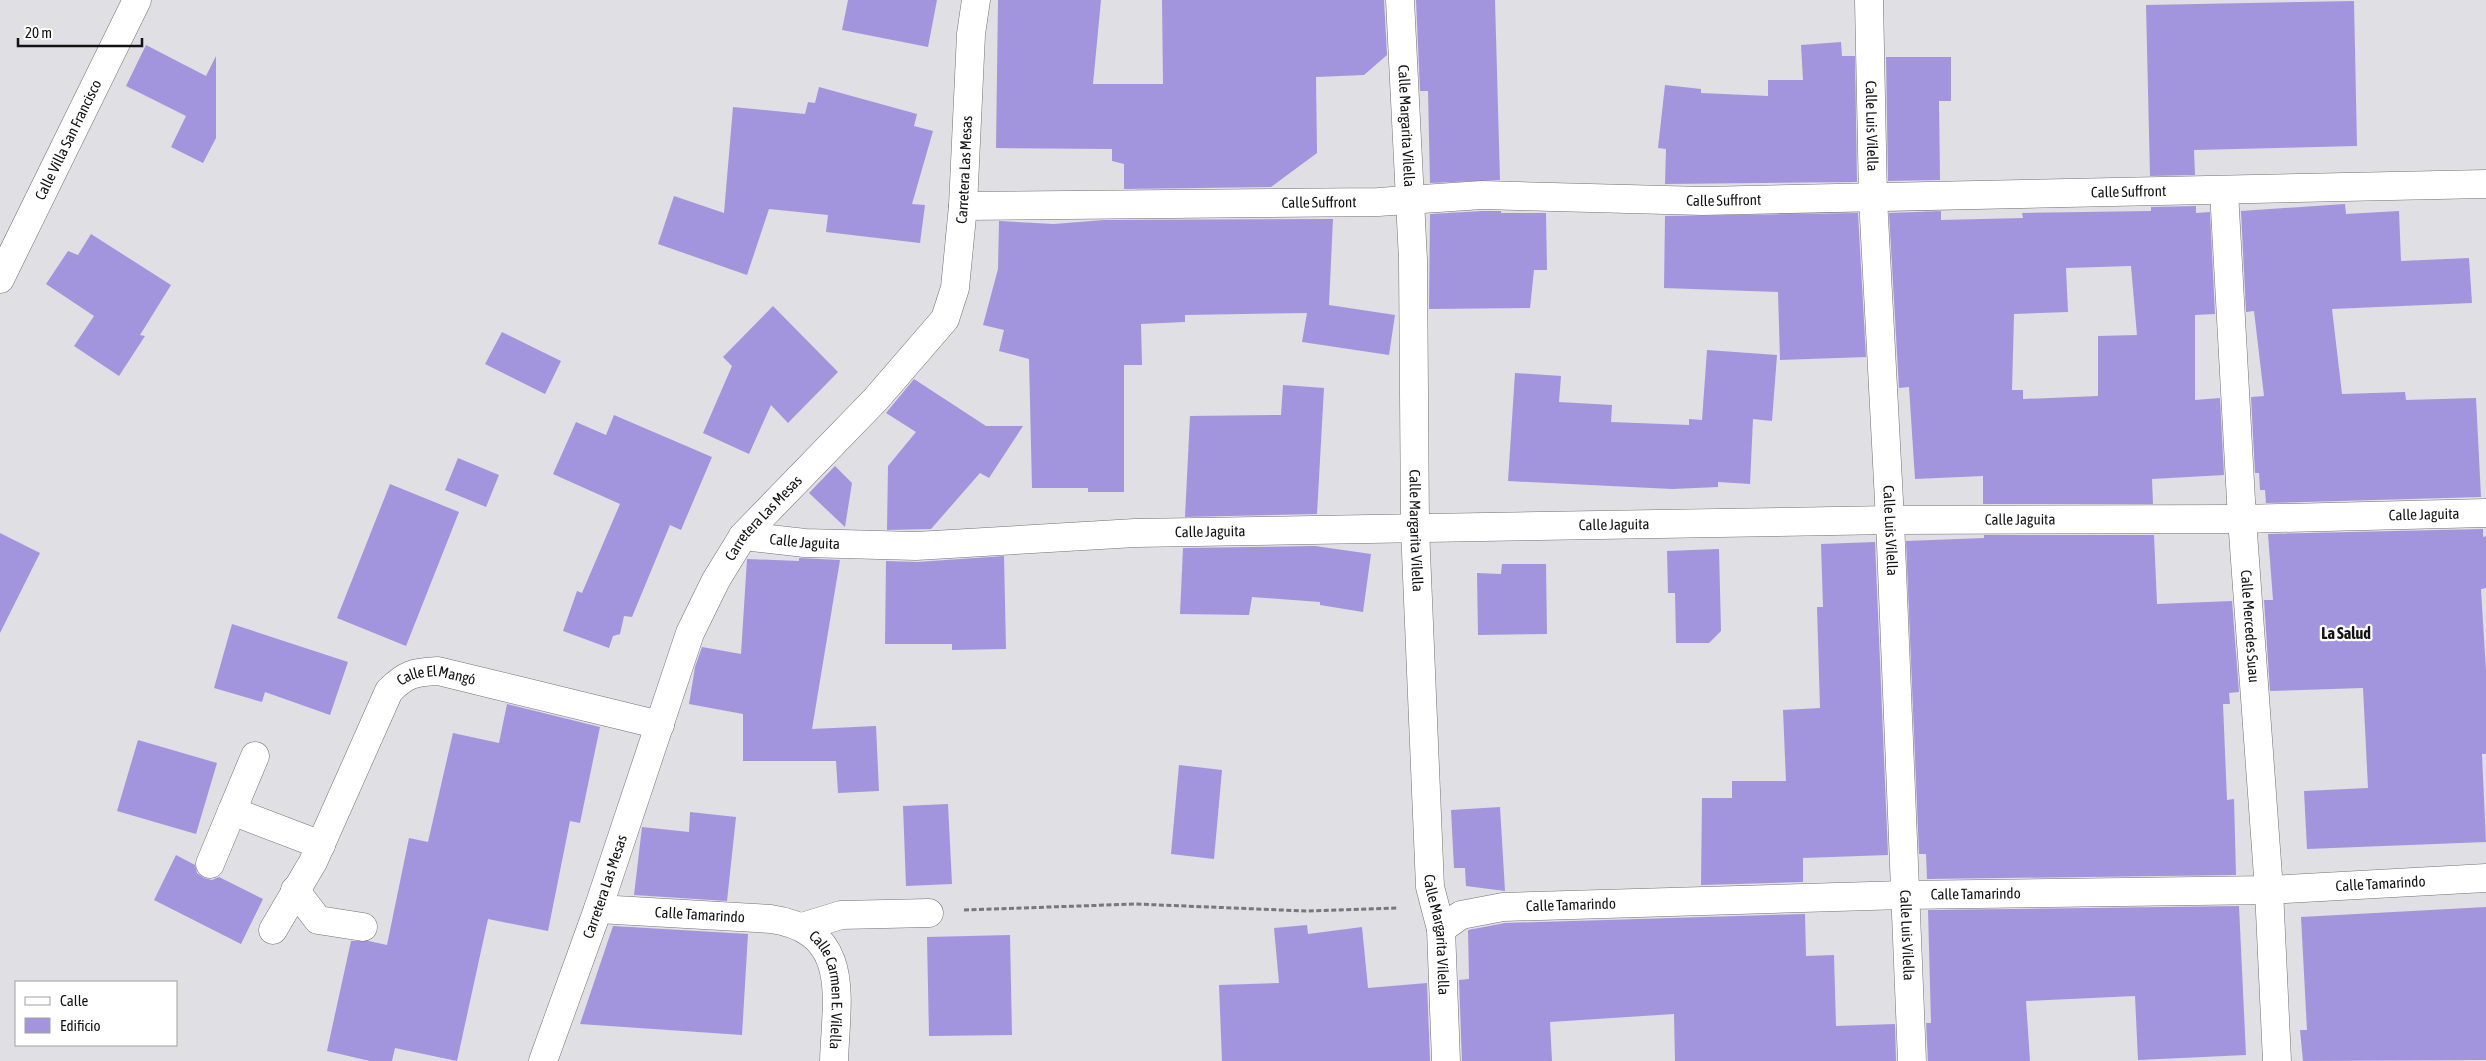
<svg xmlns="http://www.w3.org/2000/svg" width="2486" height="1061" font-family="'Asap Condensed',sans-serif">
	<rect width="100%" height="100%" fill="#dfdfe4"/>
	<path fill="#a395dd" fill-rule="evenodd" d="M 848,0 L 937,0 L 928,47 L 842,30 Z
		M 998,0 L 1101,0 L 1093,84 L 1163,84 L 1162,0 L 1384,0 L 1387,55 L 1364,75 L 1316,77 L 1317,153 L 1271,187 L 1124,189 L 1124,164 L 1112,161 L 1112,149 L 996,148 Z
		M 1416,0 L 1495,0 L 1500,180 L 1430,183 L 1428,91 L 1420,91 Z
		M 2354,1 L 2357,146 L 2194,150 L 2195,175 L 2150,176 L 2146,5 Z
		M 1841,42 L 1842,56 L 1855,56 L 1857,182 L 1665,184 L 1666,149 L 1658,148 L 1665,85 L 1701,89 L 1701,93 L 1768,96 L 1768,80 L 1803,80 L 1801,45 Z
		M 146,45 L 206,76 L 216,56 L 216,138 L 203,163 L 171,147 L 186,116 L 126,86 Z
		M 1886,57 L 1951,57 L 1951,101 L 1939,101 L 1940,180 L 1888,181 Z
		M 819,87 L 917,114 L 914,126 L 933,131 L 912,204 L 925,205 L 920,243 L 826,232 L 828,215 L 769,209 L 747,275 L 658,244 L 674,196 L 724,213 L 733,107 L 805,114 L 808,102 L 815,103 Z
		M 2345,204 L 2346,214 L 2399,211 L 2401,261 L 2469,258 L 2472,303 L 2332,309 L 2342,394 L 2405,392 L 2406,400 L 2476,398 L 2481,497 L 2266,503 L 2265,490 L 2260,490 L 2259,473 L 2255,473 L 2251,397 L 2264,396 L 2254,311 L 2246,312 L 2241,211 Z
		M 2196,206 L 2196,213 L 2210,212 L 2215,314 L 2195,315 L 2195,400 L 2220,398 L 2224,475 L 2152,479 L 2153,504 L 1983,504 L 1983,476 L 1915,479 L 1909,387 L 1899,388 L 1889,213 L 1941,211 L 1941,220 L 2023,218 L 2022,213 L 2151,211 L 2151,207 ZM 2131,266 L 2137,335 L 2098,336 L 2098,396 L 2023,399 L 2023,390 L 2012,390 L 2014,314 L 2068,312 L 2066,268 Z
		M 1482,211 L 1501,211 L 1501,213 L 1546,213 L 1547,270 L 1534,270 L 1530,308 L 1429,309 L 1430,214 Z
		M 1858,213 L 1866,357 L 1780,360 L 1778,292 L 1664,288 L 1665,216 Z
		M 1333,219 L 1329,305 L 1395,315 L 1389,355 L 1302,342 L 1307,313 L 1185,315 L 1185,322 L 1141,324 L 1142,365 L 1124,365 L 1124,492 L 1088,492 L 1088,488 L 1032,488 L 1029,359 L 999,351 L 1004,330 L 983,325 L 998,269 L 999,221 L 1054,224 L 1104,220 Z
		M 91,234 L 171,285 L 140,335 L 145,336 L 119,376 L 74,346 L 94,316 L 46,284 L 68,251 L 78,255 Z
		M 773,306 L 838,372 L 788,423 L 771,405 L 749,454 L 703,433 L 732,366 L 723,357 Z
		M 502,332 L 561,361 L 545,394 L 485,364 Z
		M 1707,350 L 1777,355 L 1772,421 L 1753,419 L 1750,484 L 1718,482 L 1718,487 L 1672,489 L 1508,481 L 1515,373 L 1561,376 L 1559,402 L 1612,405 L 1611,422 L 1689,425 L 1689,419 L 1702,420 Z
		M 914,379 L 986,426 L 1023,426 L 989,478 L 980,473 L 931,529 L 887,530 L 888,466 L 916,432 L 886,413 Z
		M 1283,385 L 1324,388 L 1317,514 L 1185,517 L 1190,416 L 1281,415 Z
		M 614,415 L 712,457 L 681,530 L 670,525 L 632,617 L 624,616 L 620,634 L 613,636 L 609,648 L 563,631 L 577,591 L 582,593 L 620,504 L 553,474 L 576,422 L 606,435 Z
		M 458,458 L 499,475 L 486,507 L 445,490 Z
		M 835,466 L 852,483 L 845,527 L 809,493 Z
		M 390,484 L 459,512 L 406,646 L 337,618 Z
		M 2483,529 L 2483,537 L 2486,536 L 2486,588 L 2481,589 L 2486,671 L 2486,754 L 2482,754 L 2486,842 L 2307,849 L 2304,791 L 2368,788 L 2363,688 L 2270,691 L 2264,600 L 2273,600 L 2268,534 Z
		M 0,533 L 40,553 L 0,633 Z
		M 1984,535 L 2154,535 L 2157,604 L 2232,601 L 2239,692 L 2229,693 L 2230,704 L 2223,704 L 2227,800 L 2234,799 L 2236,875 L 1927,879 L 1926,854 L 1919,854 L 1906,541 L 1984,538 Z
		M 1875,542 L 1888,855 L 1803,858 L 1803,882 L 1701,885 L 1702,798 L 1732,798 L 1732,781 L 1786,781 L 1783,710 L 1820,708 L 1817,607 L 1823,607 L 1821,544 Z
		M 1315,546 L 1371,554 L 1363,612 L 1320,605 L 1320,602 L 1252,597 L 1249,615 L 1180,614 L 1183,548 Z
		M 1719,549 L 1721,631 L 1709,643 L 1676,643 L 1675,593 L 1668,593 L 1667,551 Z
		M 1004,556 L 1006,649 L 952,650 L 952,644 L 885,644 L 886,561 L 917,562 Z
		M 799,558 L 840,560 L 812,729 L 876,726 L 879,791 L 838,793 L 836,761 L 743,761 L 743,714 L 689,704 L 695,667 L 702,647 L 741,654 L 747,559 L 799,561 Z
		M 1502,564 L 1546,564 L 1547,634 L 1478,635 L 1477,573 L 1501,574 Z
		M 232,624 L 348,662 L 330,715 L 265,692 L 262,702 L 214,688 Z
		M 507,704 L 600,727 L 580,823 L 570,821 L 548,931 L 488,919 L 457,1061 L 395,1048 L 392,1061 L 370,1061 L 327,1051 L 351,941 L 369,941 L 387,945 L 409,838 L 428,842 L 453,733 L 499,743 Z
		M 138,740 L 217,763 L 196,834 L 117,811 Z
		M 1179,765 L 1222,770 L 1214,859 L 1171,854 Z
		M 948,804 L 952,884 L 906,886 L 903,806 Z
		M 1500,807 L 1505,891 L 1466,886 L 1465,868 L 1454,868 L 1451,810 Z
		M 690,812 L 736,817 L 727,901 L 634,895 L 642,827 L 689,832 Z
		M 176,855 L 195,865 L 197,873 L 204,878 L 212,880 L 219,877 L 263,899 L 241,944 L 154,900 Z
		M 2239,906 L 2246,1055 L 2138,1060 L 2135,996 L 2026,1001 L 2030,1061 L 1928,1061 L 1926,1023 L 1931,1023 L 1928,910 Z
		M 2486,907 L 2486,1060 L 2303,1061 L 2300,1030 L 2307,1030 L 2301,917 Z
		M 1805,914 L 1806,956 L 1834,955 L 1836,1026 L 1895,1024 L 1896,1061 L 1675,1061 L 1674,1014 L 1550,1022 L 1552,1061 L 1462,1061 L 1459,980 L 1469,979 L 1468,930 L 1505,923 Z
		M 1307,925 L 1308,934 L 1362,927 L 1368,988 L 1427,983 L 1430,1061 L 1222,1061 L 1219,985 L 1279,983 L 1274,928 Z
		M 613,926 L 748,934 L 742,1035 L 580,1024 Z
		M 1010,935 L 1012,1035 L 929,1036 L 927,937 Z"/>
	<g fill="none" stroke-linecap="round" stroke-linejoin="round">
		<defs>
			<g id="minor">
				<path id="s1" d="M 1400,0 L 1413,260 L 1415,528 L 1430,887 L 1441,929 L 1446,1061"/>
				<path id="s2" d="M 1869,0 L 1873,198 L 1890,520 L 1912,1061"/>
				<path id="s3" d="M 2224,191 L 2242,519 L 2269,890 L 2277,1061"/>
				<path id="s4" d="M 963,206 L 1378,202 L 1482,195 L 1703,201 L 2486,184"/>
				<path id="s5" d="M 0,279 L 137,0"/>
				<path id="s6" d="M 743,536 L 805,543 L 916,546 L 1135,533 L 1890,520 L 2242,519 L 2486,513"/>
				<path d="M 232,811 L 321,845"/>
				<path d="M 210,864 L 255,756"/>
				<path d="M 295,890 L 318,920 L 363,927"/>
				<path id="s7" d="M 598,909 L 771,919 C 853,931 836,999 834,1061"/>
				<path d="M 802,927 L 841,915 L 929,913"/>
				<path id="s8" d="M 1441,929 L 1461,915 L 1503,907 L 1904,895 L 2269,890 L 2486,878"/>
				<path id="s9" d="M 273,930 L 313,862 L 389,691 C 406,674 414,672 438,671 L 660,725"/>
				<path id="s10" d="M 543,1061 L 598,909 L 690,633 L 716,580 L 743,536 L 876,399 L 945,319 L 955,288 L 963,206 L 971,34 L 976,0"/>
			</g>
		</defs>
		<use href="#minor" stroke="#727176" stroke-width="29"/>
		<path stroke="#78787b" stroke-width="3" stroke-dasharray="5 2.5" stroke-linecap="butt" d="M 964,910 L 1136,904 L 1306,911 L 1398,908"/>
		<use href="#minor" stroke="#fff" stroke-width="28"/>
	</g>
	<g text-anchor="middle" stroke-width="4.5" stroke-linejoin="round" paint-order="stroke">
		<g font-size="15" fill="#131314" stroke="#fff">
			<text dy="5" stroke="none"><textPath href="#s2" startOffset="126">Calle Luis Vilella</textPath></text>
			<text dy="5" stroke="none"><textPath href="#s1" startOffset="126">Calle Margarita Vilella</textPath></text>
			<text dy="5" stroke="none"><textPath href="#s5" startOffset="155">Calle Villa San Francisco</textPath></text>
			<text dy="5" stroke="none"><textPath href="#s10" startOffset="1011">Carretera Las Mesas</textPath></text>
			<text dy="5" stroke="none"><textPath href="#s4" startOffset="1166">Calle Suffront</textPath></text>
			<text dy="5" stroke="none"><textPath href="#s4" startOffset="761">Calle Suffront</textPath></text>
			<text dy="5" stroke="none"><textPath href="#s4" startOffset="356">Calle Suffront</textPath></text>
			<text dy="5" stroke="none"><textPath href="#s6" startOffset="1682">Calle Jaguita</textPath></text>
			<text dy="5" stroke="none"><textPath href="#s10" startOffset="590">Carretera Las Mesas</textPath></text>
			<text dy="5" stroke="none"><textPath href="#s6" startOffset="1278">Calle Jaguita</textPath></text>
			<text dy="5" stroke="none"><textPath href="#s6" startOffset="872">Calle Jaguita</textPath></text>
			<text dy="5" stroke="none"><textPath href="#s2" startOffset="531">Calle Luis Vilella</textPath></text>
			<text dy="5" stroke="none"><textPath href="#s6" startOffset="468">Calle Jaguita</textPath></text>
			<text dy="5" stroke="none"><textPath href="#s1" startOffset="531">Calle Margarita Vilella</textPath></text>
			<text dy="5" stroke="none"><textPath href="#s6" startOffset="62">Calle Jaguita</textPath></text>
			<text dy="5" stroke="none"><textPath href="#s3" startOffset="436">Calle Mercedes Suau</textPath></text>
			<text dy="5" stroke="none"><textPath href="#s9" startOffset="319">Calle El Mangó</textPath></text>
			<text dy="5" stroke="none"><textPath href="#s8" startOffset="945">Calle Tamarindo</textPath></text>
			<text dy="5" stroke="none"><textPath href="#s10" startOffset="185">Carretera Las Mesas</textPath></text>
			<text dy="5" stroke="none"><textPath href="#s8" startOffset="540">Calle Tamarindo</textPath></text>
			<text dy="5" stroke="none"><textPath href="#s8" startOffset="135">Calle Tamarindo</textPath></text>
			<text dy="5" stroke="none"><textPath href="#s7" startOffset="102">Calle Tamarindo</textPath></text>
			<text dy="5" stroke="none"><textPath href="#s1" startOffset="936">Calle Margarita Vilella</textPath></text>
			<text dy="5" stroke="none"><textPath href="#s2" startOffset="936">Calle Luis Vilella</textPath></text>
			<text dy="5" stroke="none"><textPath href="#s7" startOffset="278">Calle Carmen E. Vilella</textPath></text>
		</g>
		<g font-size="16" font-weight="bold" fill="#131314" stroke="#fff">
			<text x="2346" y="639">La Salud</text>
		</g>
	</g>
	<rect x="15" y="981" width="162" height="65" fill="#ffffff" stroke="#a1a1a1"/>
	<rect x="25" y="997" width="25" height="8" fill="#ffffff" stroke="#a1a1a1"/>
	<text x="60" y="1006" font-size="15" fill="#131314">Calle</text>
	<rect x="25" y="1018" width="25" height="15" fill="#a395dd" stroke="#a1a1a1"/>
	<text x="60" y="1031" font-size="15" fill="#131314">Edificio</text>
	<path d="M18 38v8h124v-8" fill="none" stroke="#131314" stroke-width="2.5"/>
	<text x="25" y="38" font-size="15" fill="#131314" stroke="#ffffff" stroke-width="4" paint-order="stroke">20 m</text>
</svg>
